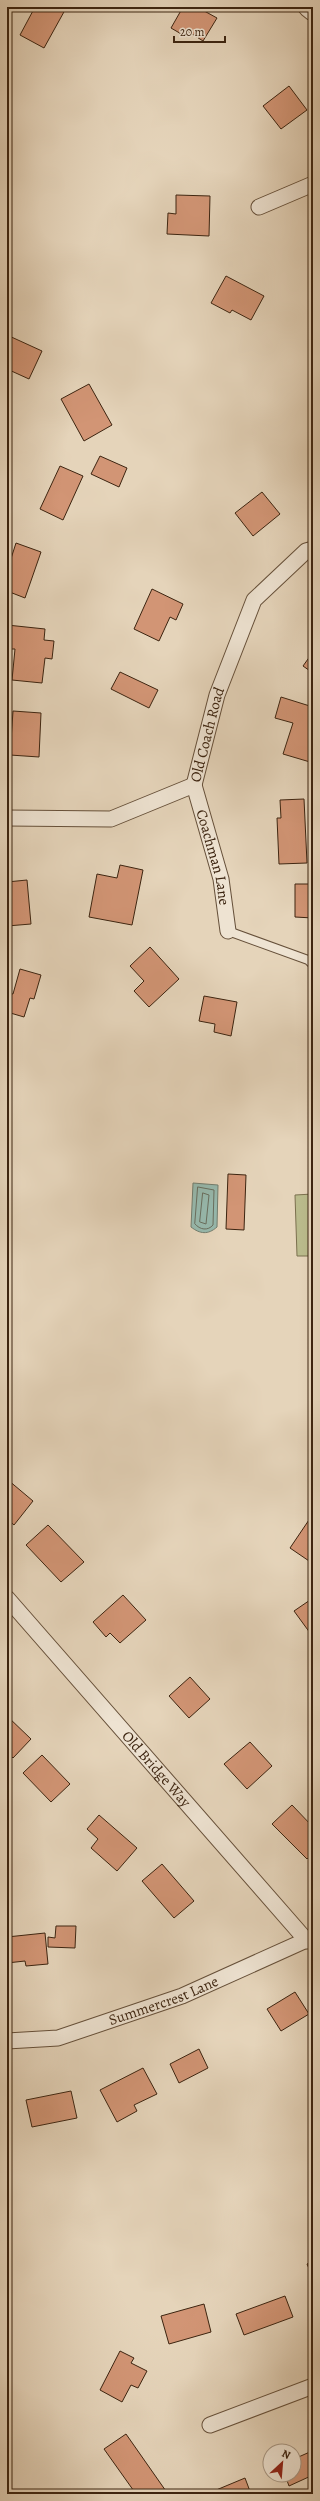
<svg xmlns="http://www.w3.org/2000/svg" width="320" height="2501" font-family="Alegreya,serif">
	<rect width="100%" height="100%" fill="#e5d4ba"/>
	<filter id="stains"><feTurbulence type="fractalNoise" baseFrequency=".005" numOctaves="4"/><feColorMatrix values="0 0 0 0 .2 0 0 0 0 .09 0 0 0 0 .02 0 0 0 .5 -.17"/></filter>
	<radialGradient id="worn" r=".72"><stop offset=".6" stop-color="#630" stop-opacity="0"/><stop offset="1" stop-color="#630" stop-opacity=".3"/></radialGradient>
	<path fill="#babb8c" stroke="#7b704e" d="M 313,1194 L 313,1256 L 297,1256 L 295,1195 Z"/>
	<path fill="#96b8ac" stroke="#727d6e" d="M 193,1183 L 218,1185 L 217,1227 C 208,1235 200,1234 191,1227 Z"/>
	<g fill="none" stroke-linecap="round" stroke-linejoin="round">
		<path stroke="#696e5e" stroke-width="1" d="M 198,1187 L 214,1190 L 213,1225 C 208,1231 200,1230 195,1224 Z
			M 203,1193 L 209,1195 L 206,1224 L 200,1222 Z"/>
	</g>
	<path fill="#d29575" stroke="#3c2410" d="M 35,7 L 59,7 L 65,10 L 44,48 L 20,35 Z
		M 183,7 L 197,7 L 217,18 L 203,41 L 186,30 L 183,35 L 171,28 Z
		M 289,86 L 307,110 L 281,129 L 263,106 Z
		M 176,195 L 210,196 L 209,236 L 167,234 L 168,213 L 176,214 Z
		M 226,276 L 264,296 L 251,320 L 232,310 L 230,313 L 211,303 Z
		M 7,335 L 42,351 L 29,379 L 7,369 Z
		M 89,384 L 112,425 L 84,441 L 61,399 Z
		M 100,456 L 127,468 L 119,487 L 91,474 Z
		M 60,466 L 83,476 L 63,520 L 40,509 Z
		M 262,492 L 280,514 L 253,536 L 235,513 Z
		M 16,543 L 41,552 L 25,598 L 7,591 L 7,571 Z
		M 152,589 L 183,604 L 176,620 L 170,617 L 159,641 L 134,629 Z
		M 7,625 L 45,629 L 44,640 L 54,641 L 52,659 L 45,658 L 42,683 L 12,680 L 15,649 L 7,649 Z
		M 313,652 L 313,673 L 303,666 Z
		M 120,672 L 158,690 L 149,708 L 111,689 Z
		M 281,697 L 313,707 L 313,754 L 310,762 L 283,754 L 293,723 L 275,718 Z
		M 13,711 L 41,713 L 39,757 L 10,755 Z
		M 304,799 L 307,863 L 279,864 L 277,818 L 281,818 L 280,800 Z
		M 120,865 L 143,870 L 132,925 L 89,917 L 97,874 L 117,878 Z
		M 27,880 L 31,924 L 7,926 L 7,882 Z
		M 295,884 L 313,884 L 313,918 L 295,917 Z
		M 150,947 L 179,979 L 149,1007 L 134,991 L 144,981 L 130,966 Z
		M 20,969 L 41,975 L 34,999 L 30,998 L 24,1017 L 7,1012 L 7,993 L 13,994 Z
		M 204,996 L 237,1002 L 231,1036 L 214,1032 L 215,1024 L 199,1021 Z
		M 228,1174 L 246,1175 L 244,1230 L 226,1229 Z
		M 8,1480 L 33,1501 L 14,1525 L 7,1519 Z
		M 313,1514 L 313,1561 L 312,1563 L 290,1548 Z
		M 48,1525 L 84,1562 L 61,1582 L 26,1545 Z
		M 123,1595 L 146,1620 L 120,1643 L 110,1633 L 106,1637 L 93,1622 Z
		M 313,1598 L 313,1637 L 294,1611 Z
		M 190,1677 L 210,1699 L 189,1718 L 169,1696 Z
		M 7,1716 L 31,1739 L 13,1758 L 7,1752 Z
		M 250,1742 L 272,1766 L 247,1789 L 224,1764 Z
		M 42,1755 L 70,1784 L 51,1802 L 23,1773 Z
		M 292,1805 L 313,1827 L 313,1853 L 307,1859 L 272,1824 Z
		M 99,1815 L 137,1848 L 117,1871 L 91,1848 L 98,1839 L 87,1829 Z
		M 162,1864 L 194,1901 L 174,1918 L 142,1881 Z
		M 56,1926 L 76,1926 L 75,1948 L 48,1947 L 48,1937 L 55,1938 Z
		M 45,1933 L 48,1964 L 26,1966 L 25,1961 L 7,1963 L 7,1937 Z
		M 295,1992 L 309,2014 L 281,2031 L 267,2009 Z
		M 199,2049 L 208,2068 L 179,2083 L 170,2064 Z
		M 143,2068 L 157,2094 L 134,2105 L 137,2111 L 117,2122 L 100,2090 Z
		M 71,2091 L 77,2118 L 32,2127 L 26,2100 Z
		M 313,2261 L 313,2278 L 307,2264 Z
		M 285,2296 L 293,2317 L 244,2335 L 236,2314 Z
		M 204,2304 L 211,2332 L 169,2344 L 161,2316 Z
		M 120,2351 L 134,2358 L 131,2363 L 147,2371 L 138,2388 L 131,2385 L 122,2402 L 100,2390 Z
		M 126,2434 L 168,2494 L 136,2494 L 104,2449 Z
		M 312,2451 L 313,2475 L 289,2486 L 285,2475 L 294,2475 L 294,2459 Z
		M 245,2478 L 251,2494 L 209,2494 L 209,2493 Z"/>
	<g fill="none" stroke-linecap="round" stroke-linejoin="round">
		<defs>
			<path id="service" d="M 228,931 L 308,960 L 313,965"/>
			<g id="minor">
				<path d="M 259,207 L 313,184"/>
				<path id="s1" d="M 194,785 L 217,695 L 254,600 L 306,551 L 313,549"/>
				<path id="s2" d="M 194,785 L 221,879 L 228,931"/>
				<path d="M 7,818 L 111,819 L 194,785"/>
				<path id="s3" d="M 7,1598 L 307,1941"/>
				<path id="s4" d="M 7,2041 L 58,2038 L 182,1996 L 313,1937"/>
				<path d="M 210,2425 L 313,2386"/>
			</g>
			<path id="tertiary" d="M 308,7 L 313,11"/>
		</defs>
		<use href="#service" stroke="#66503a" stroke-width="10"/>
		<use href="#minor" stroke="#66503a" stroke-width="17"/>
		<use href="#tertiary" stroke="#66503a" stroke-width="21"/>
		<use href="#service" stroke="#eee3d2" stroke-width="8"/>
		<use href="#minor" stroke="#eee3d2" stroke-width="15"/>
		<use href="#tertiary" stroke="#eee3d2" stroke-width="19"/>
	</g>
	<g text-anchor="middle" stroke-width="3.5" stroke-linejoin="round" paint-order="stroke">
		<g font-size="15" fill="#3c2410" stroke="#eee3d2">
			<text dy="5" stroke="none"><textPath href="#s1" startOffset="52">Old Coach Road</textPath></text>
			<text dy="5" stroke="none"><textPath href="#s2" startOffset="75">Coachman Lane</textPath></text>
			<text dy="5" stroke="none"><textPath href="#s3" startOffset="227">Old Bridge Way</textPath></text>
			<text dy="5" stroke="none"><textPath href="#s4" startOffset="163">Summercrest Lane</textPath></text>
		</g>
	</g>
	<rect width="320" height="2501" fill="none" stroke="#e5d4ba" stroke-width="24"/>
	<rect x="8" y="8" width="304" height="2485" fill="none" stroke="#3c2410" stroke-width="2"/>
	<rect x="12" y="12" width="296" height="2477" fill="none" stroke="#3c2410"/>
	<g transform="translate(282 2463) rotate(26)"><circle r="19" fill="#eee3d2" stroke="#a79784"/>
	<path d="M0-3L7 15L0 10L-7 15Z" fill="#8f2418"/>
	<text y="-6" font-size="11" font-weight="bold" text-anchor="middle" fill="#3c2410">N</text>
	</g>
	<path d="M174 36v6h51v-6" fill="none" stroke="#3c2410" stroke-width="2"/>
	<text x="180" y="36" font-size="12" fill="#3c2410" stroke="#eee3d2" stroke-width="3" paint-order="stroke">20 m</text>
	<rect width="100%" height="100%" filter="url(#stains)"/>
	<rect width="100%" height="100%" fill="url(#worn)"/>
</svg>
